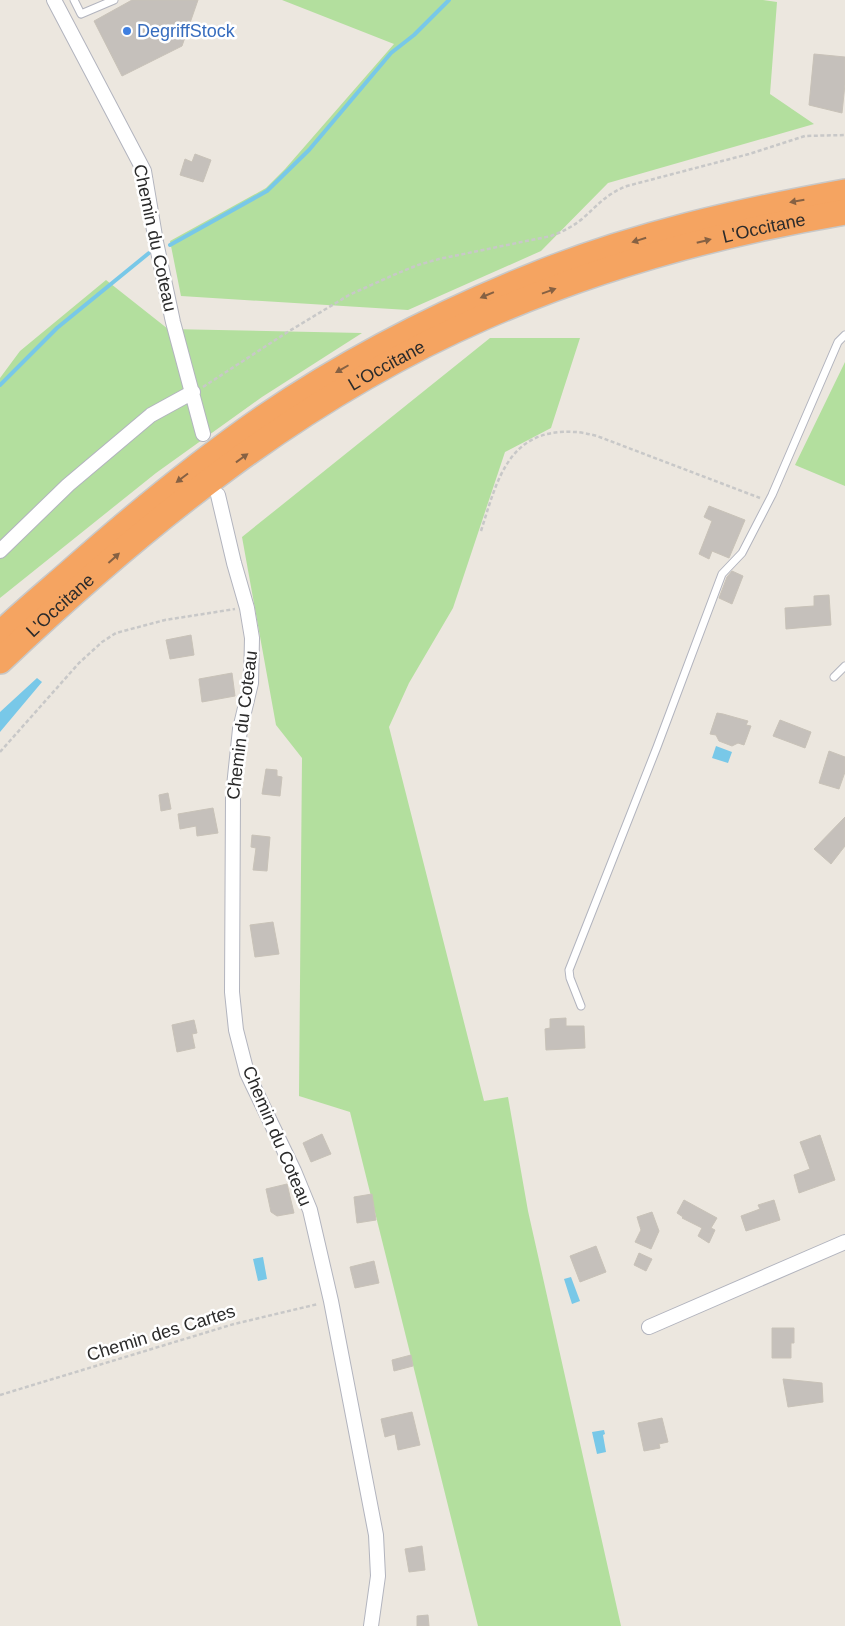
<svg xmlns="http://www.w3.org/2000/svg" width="845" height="1626" font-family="Helvetica,sans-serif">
	<rect width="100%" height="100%" fill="#ece7df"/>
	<path fill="#b3df9e" d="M 282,0 L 763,0 L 777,2 L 770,94 L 814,124 L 608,183 L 541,251 L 408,310 L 181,296 L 170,241 L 266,188 L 285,169 L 394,44 Z
		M 106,280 L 168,329 L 362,333 L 262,397 L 156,473 L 0,598 L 0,378 L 20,351 Z
		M 490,338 L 580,338 L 551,428 L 505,452 L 453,608 L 409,683 L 389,727 L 484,1101 L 508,1097 L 528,1211 L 621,1626 L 478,1626 L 350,1112 L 299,1096 L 302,758 L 276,725 L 242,537 Z
		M 845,362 L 845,486 L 795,465 Z"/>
	<path fill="#78c8e8" d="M 37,678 L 42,682 L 0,732 L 0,712 Z
		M 716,746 L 732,752 L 728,763 L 712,758 Z
		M 263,1257 L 267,1279 L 258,1281 L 253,1259 Z
		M 571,1277 L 580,1301 L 572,1304 L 564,1279 Z
		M 604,1430 L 605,1434 L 603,1435 L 606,1452 L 597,1454 L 592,1432 Z"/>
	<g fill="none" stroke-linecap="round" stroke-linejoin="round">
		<path stroke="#78c8e8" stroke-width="4" d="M 170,245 L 267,191 L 309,150 L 391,53 L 414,35 L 449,0
			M 0,385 L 57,328 L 149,253"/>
	</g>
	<path fill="#c5c0bb" stroke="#c8c2b8" d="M 132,0 L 198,0 L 182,46 L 122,76 L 94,21 Z
		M 814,54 L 845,57 L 845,84 L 842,113 L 809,105 Z
		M 195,154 L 211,160 L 203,182 L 180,175 L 185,159 L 192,162 Z
		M 709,506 L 745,520 L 729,558 L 712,551 L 709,559 L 699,554 L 712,521 L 704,517 Z
		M 732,571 L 743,576 L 732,604 L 719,598 L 727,577 Z
		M 829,595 L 831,625 L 786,629 L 785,608 L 814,606 L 814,596 Z
		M 191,635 L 194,655 L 170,659 L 166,640 Z
		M 232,673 L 235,696 L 202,702 L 199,679 Z
		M 717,713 L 723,714 L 748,721 L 746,725 L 751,726 L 744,745 L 738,743 L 732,746 L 719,741 L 716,735 L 710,734 Z
		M 780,720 L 811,732 L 805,748 L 773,736 Z
		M 829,751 L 845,757 L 845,772 L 839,789 L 819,783 Z
		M 266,769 L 277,770 L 277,776 L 282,777 L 280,796 L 262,794 Z
		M 168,793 L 171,809 L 161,811 L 159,795 Z
		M 213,808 L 218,833 L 197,836 L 196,826 L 180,829 L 178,814 Z
		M 845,817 L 845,846 L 831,864 L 814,849 Z
		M 252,835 L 270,837 L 267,871 L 253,870 L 256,848 L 251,847 Z
		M 273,922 L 279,954 L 255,957 L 250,925 Z
		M 566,1018 L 566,1026 L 584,1026 L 585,1048 L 546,1050 L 545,1029 L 550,1028 L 550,1019 Z
		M 194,1020 L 197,1033 L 192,1034 L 195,1048 L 177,1052 L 172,1025 Z
		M 322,1134 L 331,1154 L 311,1162 L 303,1143 Z
		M 820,1135 L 835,1180 L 799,1193 L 794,1175 L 810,1169 L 800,1142 Z
		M 287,1184 L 294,1213 L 277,1216 L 271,1212 L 266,1189 Z
		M 372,1194 L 376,1220 L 357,1223 L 354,1197 Z
		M 684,1200 L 717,1218 L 711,1228 L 715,1230 L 709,1243 L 698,1236 L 702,1228 L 682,1218 L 683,1217 L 677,1213 Z
		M 774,1200 L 780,1220 L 746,1231 L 741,1216 L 760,1209 L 758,1205 Z
		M 652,1212 L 659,1231 L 651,1249 L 635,1242 L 641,1230 L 637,1217 Z
		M 596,1246 L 606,1272 L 580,1282 L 570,1256 Z
		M 639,1253 L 652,1259 L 646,1271 L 634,1265 Z
		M 374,1261 L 379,1283 L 355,1288 L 350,1267 Z
		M 772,1328 L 794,1328 L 794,1343 L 791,1343 L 791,1358 L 772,1358 Z
		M 411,1355 L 413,1366 L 394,1371 L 392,1360 Z
		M 783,1379 L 822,1383 L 823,1402 L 788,1407 Z
		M 412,1412 L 420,1445 L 398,1450 L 395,1434 L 385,1437 L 381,1419 Z
		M 662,1418 L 668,1442 L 659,1444 L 660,1448 L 644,1451 L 638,1423 Z
		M 422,1546 L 425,1570 L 409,1572 L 405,1549 Z
		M 428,1615 L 429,1626 L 417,1626 L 417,1616 Z"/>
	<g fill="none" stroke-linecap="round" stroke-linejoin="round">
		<defs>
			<path id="service" d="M 74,0 L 81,14 L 114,0
				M 834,677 L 845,666
				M 581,1006 L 570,978 L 569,970 L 657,747 L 722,574 L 742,553 L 772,495 L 838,342 L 845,335"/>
			<path id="minor" d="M 54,0 L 144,171 L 156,242 L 173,322 L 203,434
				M 218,495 L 234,563 L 247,608 L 252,638 L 251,683 L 240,729 L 233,796 L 232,992 L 236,1030 L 247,1073 L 294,1171 L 310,1210 L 331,1301 L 376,1535 L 378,1576 L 371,1626
				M 0,551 L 68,485 L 151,415 L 193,392
				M 649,1327 L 845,1242"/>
			<g id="motorway">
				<path d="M 0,634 C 22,613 46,593 69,573 C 131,518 195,465 263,418 C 348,360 440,313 535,275 C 634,235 740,211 845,192"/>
				<path id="s1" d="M 0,661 C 144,524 301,397 484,317 C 600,266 721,233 845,212"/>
			</g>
		</defs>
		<use href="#service" stroke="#b2b4be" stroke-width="9"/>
		<use href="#minor" stroke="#b2b4be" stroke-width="16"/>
		<use href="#motorway" stroke="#c8c8c8" stroke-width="28"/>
		<path stroke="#c8c8c8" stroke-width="2.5" stroke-dasharray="4 2.5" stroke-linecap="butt" d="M 203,387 L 286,333 L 349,295 L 398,273 L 418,265 L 439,259 L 551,236 C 562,232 572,227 582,219 C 598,205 606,194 627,186 L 749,154 L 805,136 L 845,135
			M 481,531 C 497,481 508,428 574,432 C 581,432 589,434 597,436 L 760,498
			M 0,752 L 79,663 L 102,642 L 116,633 L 165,620 L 235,609
			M 0,1395 L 234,1324 L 318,1304"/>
		<use href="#service" stroke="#fff" stroke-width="7"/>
		<use href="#minor" stroke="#fff" stroke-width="14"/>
		<use href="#motorway" stroke="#f5a461" stroke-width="25"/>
	</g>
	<defs><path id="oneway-solid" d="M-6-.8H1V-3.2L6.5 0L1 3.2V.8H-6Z" transform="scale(1.25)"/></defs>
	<g fill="#866143">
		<use href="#oneway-solid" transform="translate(797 201) rotate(170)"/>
		<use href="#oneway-solid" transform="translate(639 240) rotate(163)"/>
		<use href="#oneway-solid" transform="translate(704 241) rotate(-14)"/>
		<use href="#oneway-solid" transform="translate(549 291) rotate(-20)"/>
		<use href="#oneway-solid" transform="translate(487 295) rotate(157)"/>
		<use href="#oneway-solid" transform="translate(342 369) rotate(150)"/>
		<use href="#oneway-solid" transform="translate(242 458) rotate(-36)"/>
		<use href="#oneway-solid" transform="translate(182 478) rotate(143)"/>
		<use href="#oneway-solid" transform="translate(114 558) rotate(-42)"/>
	</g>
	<circle fill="#3f7fe0" stroke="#fff" stroke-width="2" cx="127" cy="31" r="5"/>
	<g text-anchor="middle" stroke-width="5" stroke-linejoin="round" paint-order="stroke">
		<g font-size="18" fill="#366cbe" stroke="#fff" text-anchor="start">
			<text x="137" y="37">DegriffStock</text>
		</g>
		<g font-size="18" fill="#2b2b2b" stroke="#fff">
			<text dy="6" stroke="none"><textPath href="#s1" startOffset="891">L'Occitane</textPath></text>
			<text transform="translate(155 238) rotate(78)" y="6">Chemin du Coteau</text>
			<text dy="6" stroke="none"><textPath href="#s1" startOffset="488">L'Occitane</textPath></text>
			<text dy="6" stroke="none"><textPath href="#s1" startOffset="82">L'Occitane</textPath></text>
			<text transform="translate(242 725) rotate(-83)" y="6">Chemin du Coteau</text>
			<text transform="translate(277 1136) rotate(67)" y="6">Chemin du Coteau</text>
			<text transform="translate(161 1333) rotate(-17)" y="6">Chemin des Cartes</text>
		</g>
	</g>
</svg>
